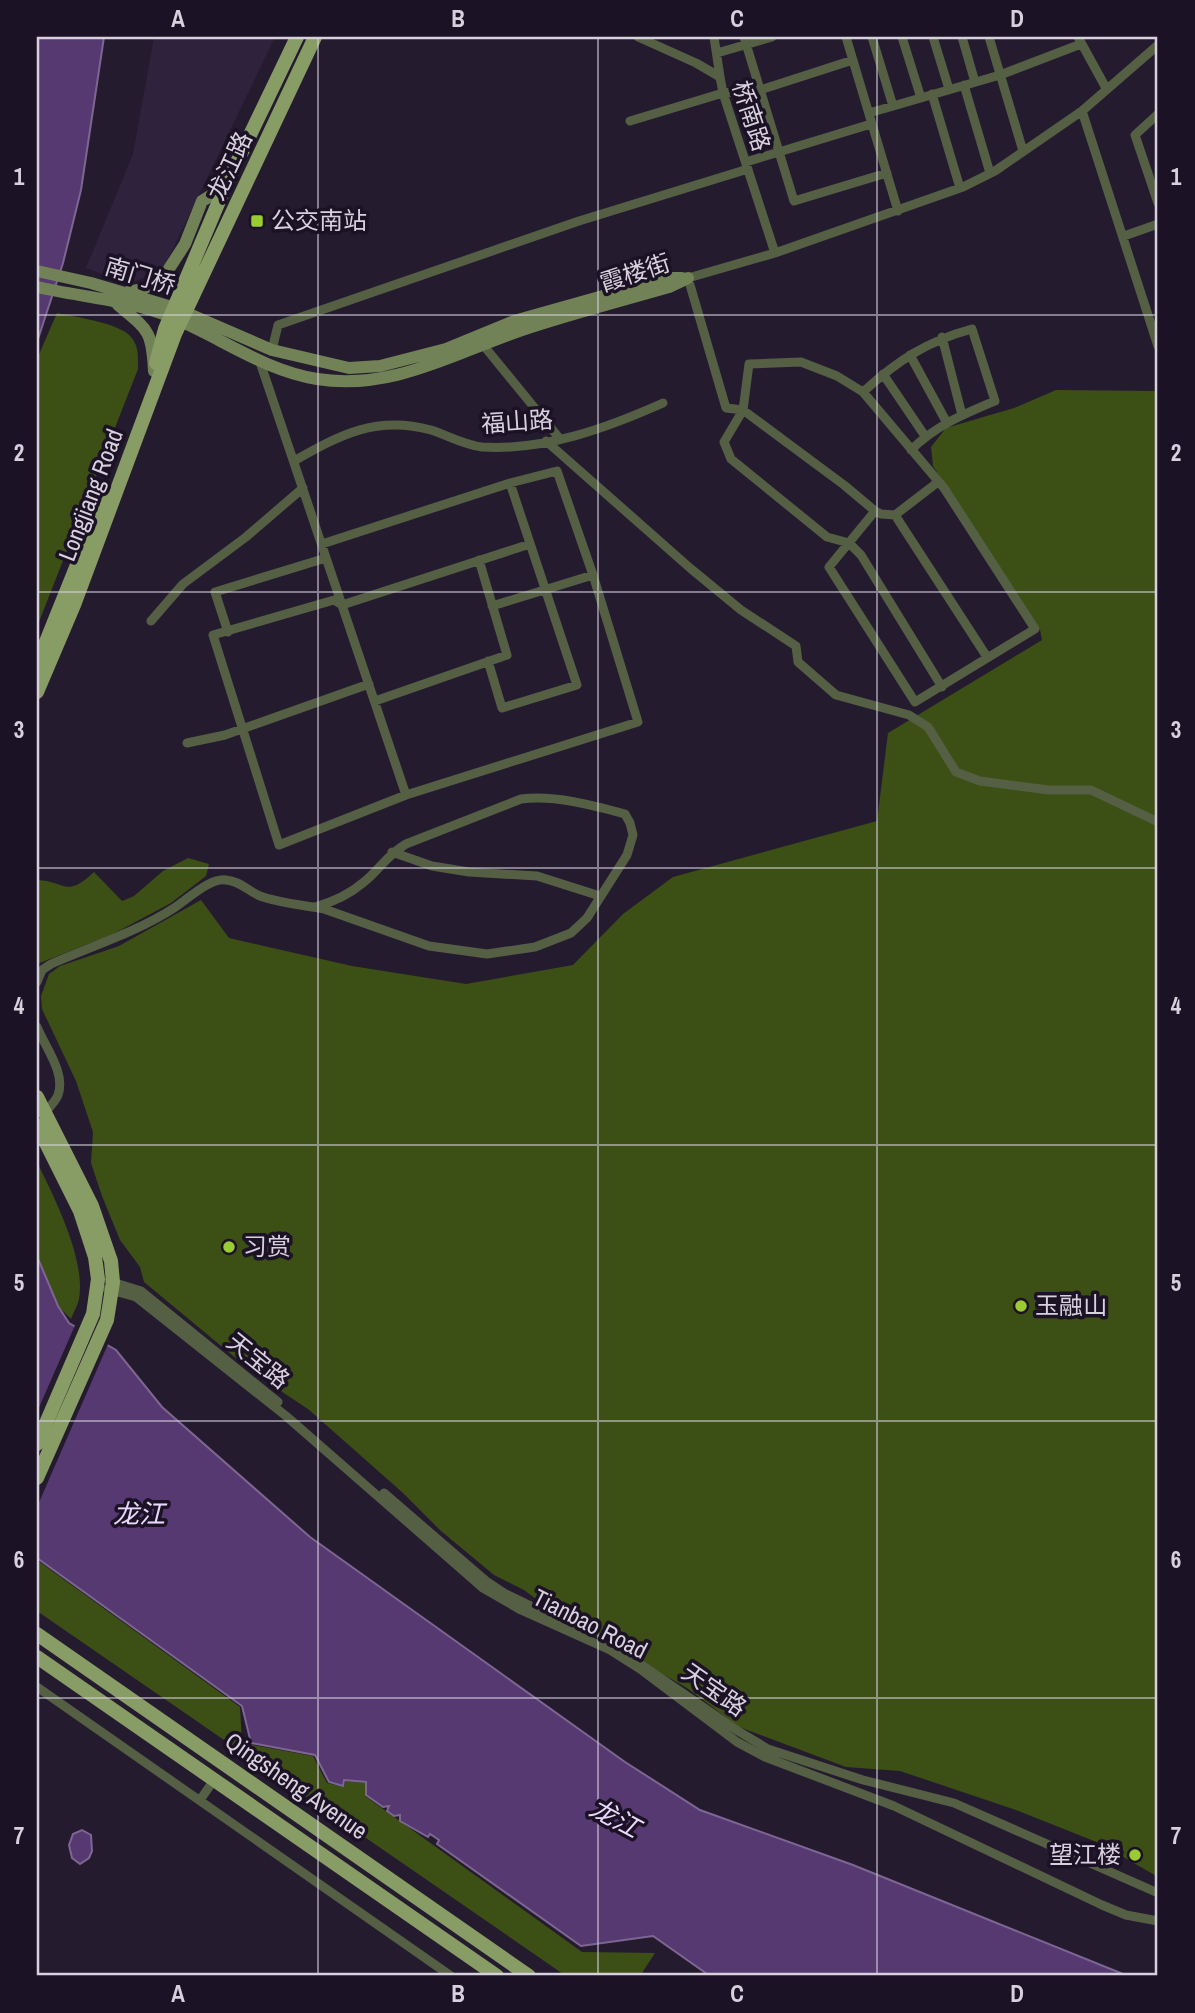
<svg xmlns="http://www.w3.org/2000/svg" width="1195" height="2013" font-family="'Archivo Narrow','Noto Sans SC',sans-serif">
	<rect width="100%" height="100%" fill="#251b2f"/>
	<path fill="#2f223c" d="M 154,37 L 275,37 L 166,263 L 157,273 L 128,284 L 86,268 L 133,154 Z"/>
	<path fill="#3c4f15" d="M 57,313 C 75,317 120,323 131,337 C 139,346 138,357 138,369 L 37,627 L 37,359 Z
		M 1056,390 L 1158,391 L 1158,1877 L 1099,1843 L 1016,1810 L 900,1771 L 846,1767 L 739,1727 L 687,1688 L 551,1610 L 524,1590 L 494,1575 L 441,1531 L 403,1493 L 308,1409 L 255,1374 L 144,1282 L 140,1267 L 120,1240 L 102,1196 L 91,1163 L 93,1132 L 76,1081 L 42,1009 L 41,996 L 49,974 L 60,966 L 119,946 L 201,900 L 229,938 L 352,966 L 466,984 L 573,965 L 623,914 L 673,877 L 877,821 L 888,733 L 1042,640 L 1040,630 L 933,466 L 931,447 L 946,428 L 1014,408 Z
		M 188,858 L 209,864 L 206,876 L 171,903 L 111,935 L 37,964 L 37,880 C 66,881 65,899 94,872 L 122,901 L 134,896 L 163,871 Z
		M 37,1162 C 54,1197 86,1259 79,1299 C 78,1305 73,1313 71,1319 L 58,1306 L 37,1253 Z
		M 37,1560 L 240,1707 L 242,1743 L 313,1756 L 327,1783 L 344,1787 L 345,1781 L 365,1783 L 365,1796 L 582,1952 L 655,1953 L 640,1976 L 566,1976 L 37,1611 Z"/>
	<path fill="#573972" stroke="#7d6792" stroke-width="2" d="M 37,37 L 104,37 L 81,190 L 63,263 L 37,342 Z
		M 37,1256 L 58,1306 L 69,1323 L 116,1350 L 162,1407 L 310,1537 L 625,1762 L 700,1810 L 853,1865 L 1128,1976 L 710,1976 L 653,1936 L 581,1946 L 437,1844 L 439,1840 L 430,1834 L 428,1837 L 400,1821 L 400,1815 L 394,1816 L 387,1811 L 389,1806 L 383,1807 L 366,1795 L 366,1782 L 344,1780 L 343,1786 L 329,1782 L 315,1755 L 251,1743 L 242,1706 L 37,1558 Z
		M 82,1830 L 91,1835 L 92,1851 L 89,1858 L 80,1864 L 72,1858 L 69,1845 L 73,1834 Z"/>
	<path fill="#251b2f" d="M 76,1323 L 109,1342 L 37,1507 L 37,1412 Z"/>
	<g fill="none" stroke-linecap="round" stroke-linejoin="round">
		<path stroke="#545f44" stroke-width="9" d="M 638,37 L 696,63 L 720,77 L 723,93 L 775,253
			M 714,37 L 720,77
			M 744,37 L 794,201 L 887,173
			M 846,37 L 898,211
			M 872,37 L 893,106
			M 902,37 L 921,98
			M 933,37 L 949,89
			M 962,37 L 975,82
			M 989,37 L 1023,151
			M 1078,37 L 1106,88
			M 717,53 L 772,37
			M 964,85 L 990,173
			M 932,94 L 960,188
			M 1082,111 L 1158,346
			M 869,113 L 1000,75 L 1081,44
			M 1158,114 L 1135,135 L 1158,203
			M 630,121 L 723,93 L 760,90 L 853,60
			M 746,162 L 871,124
			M 1124,236 L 1158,224
			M 942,337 L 962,415
			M 484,346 L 560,439
			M 272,350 L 278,325 L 579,221 L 748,169
			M 910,355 L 947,423
			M 260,362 L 406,795
			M 883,374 L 925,436
			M 863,392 C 897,361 927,341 972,329 L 995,401 C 964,414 935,426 911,450
			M 546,441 L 690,568 L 741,610 L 796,646 L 798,662 L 836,695 L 909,715 L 928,727 L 956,772 L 980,781 L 1049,790 L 1091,790 L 1158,822
			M 294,461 C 340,435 376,415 431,430 C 447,435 464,445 482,447 C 544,451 607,428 663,403
			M 875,511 L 829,567 L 915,702 L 1035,629 L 944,488 L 863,392 L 837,376 L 801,362 L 749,364 L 743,410 L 724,442 L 731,459 L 827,537 L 849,543 L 861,555 L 942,687
			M 895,515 L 938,482
			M 322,544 L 510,483 L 557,471 L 593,575 L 638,722 L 406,795 L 279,845 L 213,635 L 334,600 L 342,605 L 530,544
			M 492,606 L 593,575
			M 151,621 L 183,584 L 246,537 L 303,488
			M 228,632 L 215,592 L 326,558
			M 987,657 L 895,515 L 881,514 L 875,511 L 844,485 L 743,410 L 726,408 L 688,278 L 775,253 L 963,187 L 995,171 L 1082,111 L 1158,45
			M 488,661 L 502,708 L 577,685 L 510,483
			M 375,701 L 507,655 L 479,560
			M 187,743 L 225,735 L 369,684
			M 392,852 L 432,866 L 469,872 L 537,876 L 600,896
			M 37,982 L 42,970 L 51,964 C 92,946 137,932 174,908 C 188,899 209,878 226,880 C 240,881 248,891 260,896 C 279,903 303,905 324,909 L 429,946 L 487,954 L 535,947 L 571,933 L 587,918 L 627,855 L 633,835 L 630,823 L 625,814 C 592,805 555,795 521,799 L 406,844 C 387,855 380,869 364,882 C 350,894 333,902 315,907
			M 37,1027 C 45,1047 66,1073 58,1095 C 56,1101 49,1107 45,1113
			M 109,1281 L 141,1291 L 278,1402
			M 107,1289 L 136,1297 L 286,1416 L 483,1588 L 521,1610 L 610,1650 L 640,1669 L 737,1742 L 765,1757 L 894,1806 L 1102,1905 L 1126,1915 L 1158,1921
			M 384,1493 L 486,1581 L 504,1593 L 578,1629
			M 627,1655 L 738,1731 L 768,1749 L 863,1780 L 954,1803 L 1158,1893
			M 37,1687 L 451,1976
			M 200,1800 L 214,1780"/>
		<path stroke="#718257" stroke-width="12" d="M 37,271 L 91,283 L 175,308 L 272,350 L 349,368 L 380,366 L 446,349 L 514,321 L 667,278 L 682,278
			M 37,287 C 81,297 129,300 171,317 C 222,338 263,370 317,379 C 392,391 454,353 522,330 C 570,314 620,301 669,287 L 688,278
			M 128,292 L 143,289 L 163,278 L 185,244 L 202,201 L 225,187
			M 118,305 C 148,330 152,330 154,371"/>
		<path stroke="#879d65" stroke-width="14" d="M 156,363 L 165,329 L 225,187 L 297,37
			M 37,664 L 106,493
			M 37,692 L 74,605 L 175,334 L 315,37
			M 37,1097 L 92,1206 L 111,1261 L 113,1282 L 107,1320 L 37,1478
			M 37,1125 L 80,1211 L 95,1257 L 98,1279 L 93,1314 L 37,1444
			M 37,1634 L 529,1976
			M 37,1657 L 497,1976"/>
	</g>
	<path fill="none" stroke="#d7d1de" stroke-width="2" stroke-opacity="0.55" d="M 318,37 L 318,1976M 598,37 L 598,1976M 877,37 L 877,1976M 37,315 L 1158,315M 37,592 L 1158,592M 37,868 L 1158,868M 37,1145 L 1158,1145M 37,1421 L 1158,1421M 37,1698 L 1158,1698"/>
	<g fill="#9bcb33" stroke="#1c1225" stroke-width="2.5">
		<rect x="250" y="214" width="14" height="14" rx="3.5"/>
		<circle cx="229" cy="1247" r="7"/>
		<circle cx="1021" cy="1306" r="7"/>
		<circle cx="1135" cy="1855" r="7"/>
	</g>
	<g text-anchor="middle" stroke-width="7" stroke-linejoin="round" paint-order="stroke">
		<g font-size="24" fill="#d7d1de" stroke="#1c1225">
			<text transform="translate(751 116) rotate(72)" y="8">桥南路</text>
			<text transform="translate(230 166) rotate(-65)" y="8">龙江路</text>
			<text transform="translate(635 273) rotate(-18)" y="8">霞楼街</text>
			<text transform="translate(140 276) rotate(17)" y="8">南门桥</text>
			<text transform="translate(517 422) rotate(-4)" y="8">福山路</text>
			<text transform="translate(91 495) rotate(-69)" y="8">Longjiang Road</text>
			<text transform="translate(258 1361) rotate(39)" y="8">天宝路</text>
			<text transform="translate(590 1624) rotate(27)" y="8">Tianbao Road</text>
			<text transform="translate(714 1690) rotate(35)" y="8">天宝路</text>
			<text transform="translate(296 1786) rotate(35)" y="8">Qingsheng Avenue</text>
		</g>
		<g font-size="24" fill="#d7d1de" stroke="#1c1225" text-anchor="start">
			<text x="271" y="229">公交南站</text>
			<text x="243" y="1255">习赏</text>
			<text x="1035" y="1314">玉融山</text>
			<text x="1121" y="1863" text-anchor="end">望江楼</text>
		</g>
		<g font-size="26" font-style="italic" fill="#e9d9fc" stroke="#1c1225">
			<text x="139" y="1523">龙江</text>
			<text transform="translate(615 1818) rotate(28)" y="9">龙江</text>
		</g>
	</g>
	<rect width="1195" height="2013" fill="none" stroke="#1c1225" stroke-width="77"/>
	<rect x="38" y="38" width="1118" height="1936" fill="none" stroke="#d7d1de" stroke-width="2.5"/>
	<g font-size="23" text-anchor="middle" font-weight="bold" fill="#d7d1de">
		<text x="178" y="27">A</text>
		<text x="458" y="27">B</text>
		<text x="737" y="27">C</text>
		<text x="1017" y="27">D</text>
		<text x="19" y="185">1</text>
		<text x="1176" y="185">1</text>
		<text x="19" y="461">2</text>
		<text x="1176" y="461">2</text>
		<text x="19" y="738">3</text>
		<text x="1176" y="738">3</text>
		<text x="19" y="1014">4</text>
		<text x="1176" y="1014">4</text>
		<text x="19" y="1291">5</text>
		<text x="1176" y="1291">5</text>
		<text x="19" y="1568">6</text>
		<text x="1176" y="1568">6</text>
		<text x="19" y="1844">7</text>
		<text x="1176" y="1844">7</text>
		<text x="178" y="2002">A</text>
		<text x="458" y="2002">B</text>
		<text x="737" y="2002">C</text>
		<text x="1017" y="2002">D</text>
	</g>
</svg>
